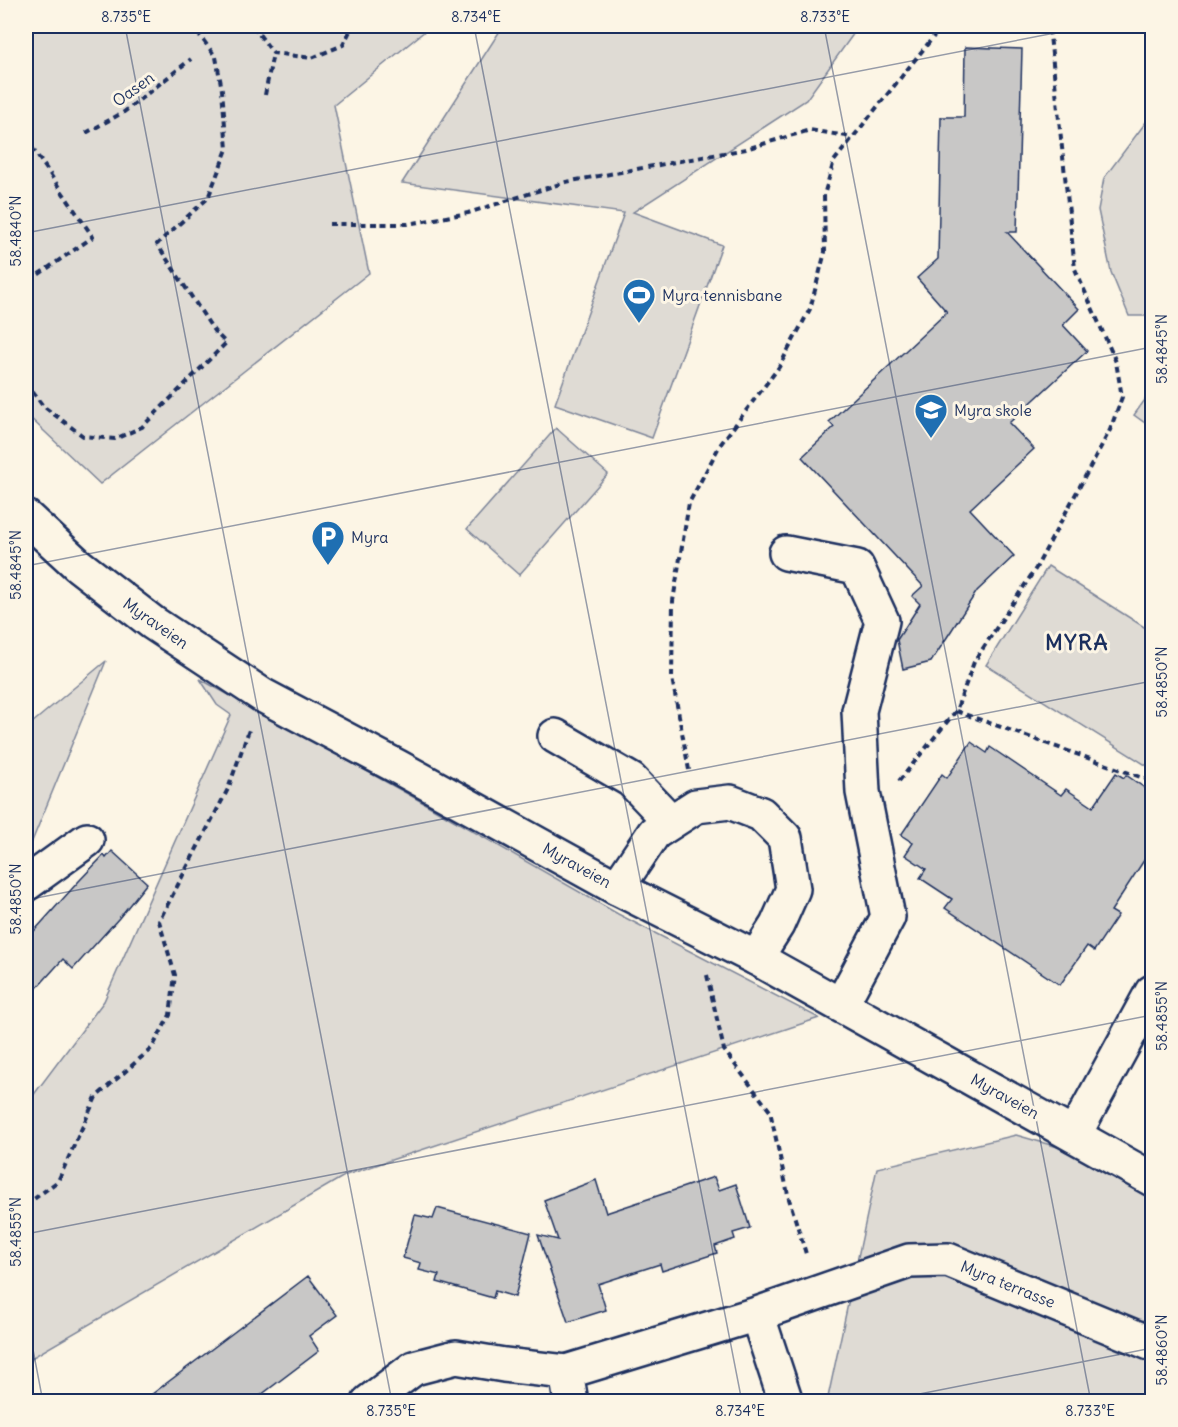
<svg xmlns="http://www.w3.org/2000/svg" width="1178" height="1427" font-family="Delius,sans-serif">
	<rect width="100%" height="100%" fill="#fcf5e5"/>
	<filter id="ink" filterUnits="userSpaceOnUse"><feTurbulence type="fractalNoise" baseFrequency=".0167" numOctaves="2"/><feDisplacementMap in="SourceGraphic" scale="12" xChannelSelector="R" yChannelSelector="G"/><feConvolveMatrix kernelMatrix="1 2 1 2 8 2 1 2 1" color-interpolation-filters="sRGB"/></filter>
	<g filter="url(#ink)">
		<path fill="#dfdbd4" stroke="#7d8599" stroke-width="1.5" d="M 26,26 L 431,26 L 334,105 L 369,273 L 100,484 L 26,414 Z
			M 503,26 L 859,26 L 806,100 L 633,212 L 722,245 L 652,438 L 555,404 L 624,213 L 402,183 Z
			M 1152,114 L 1152,316 L 1129,316 L 1111,272 L 1098,210 L 1104,178 Z
			M 1152,390 L 1152,428 L 1134,415 Z
			M 556,428 L 608,474 L 519,575 L 467,529 Z
			M 1048,566 L 1152,632 L 1152,769 L 986,665 Z
			M 106,661 L 26,856 L 26,728 Z
			M 200,679 L 415,798 L 618,914 L 819,1018 L 346,1175 L 33,1357 L 26,1371 L 26,1105 L 104,1001 L 231,715 L 217,705 Z
			M 1016,1135 L 1152,1174 L 1152,1401 L 827,1402 L 877,1168 Z"/>
		<path fill="#c8c7c6" stroke="#1b2f5e" stroke-width="1.5" d="M 965,47 L 1022,49 L 1017,232 L 1007,232 L 1079,309 L 1063,325 L 1087,351 L 1009,423 L 1034,449 L 970,509 L 1014,556 L 977,591 L 931,662 L 903,669 L 897,640 L 920,604 L 912,596 L 923,586 L 802,457 L 834,427 L 829,422 L 947,312 L 917,278 L 938,259 L 941,117 L 964,117 Z
			M 971,742 L 987,753 L 990,747 L 1061,795 L 1066,789 L 1093,807 L 1116,773 L 1124,778 L 1126,775 L 1152,793 L 1152,848 L 1111,911 L 1118,915 L 1094,951 L 1087,946 L 1060,985 L 945,908 L 952,899 L 920,878 L 926,869 L 905,855 L 913,843 L 901,835 L 942,774 L 947,778 Z
			M 112,851 L 147,883 L 119,918 L 73,969 L 63,959 L 26,1000 L 26,940 L 79,881 L 104,855 L 106,858 Z
			M 714,1177 L 719,1190 L 736,1184 L 750,1228 L 733,1233 L 735,1239 L 715,1246 L 717,1253 L 662,1271 L 660,1264 L 598,1284 L 606,1310 L 568,1322 L 538,1235 L 558,1240 L 544,1200 L 596,1180 L 606,1213 Z
			M 437,1208 L 531,1233 L 515,1297 L 495,1291 L 493,1298 L 437,1282 L 439,1275 L 419,1270 L 421,1263 L 403,1258 L 415,1215 L 433,1219 Z
			M 308,1276 L 337,1315 L 309,1336 L 319,1351 L 253,1401 L 143,1401 Z"/>
		<g fill="none" stroke-linecap="round" stroke-linejoin="round">
			<defs>
				<path id="minor" d="M 786,553 L 857,567 L 882,621 L 859,711 L 863,792 L 888,917 L 841,1005
					M 555,736 L 631,780 L 671,822
					M 26,884 L 87,840
					M 617,888 L 654,833 L 696,806 L 730,802 L 761,814 L 785,838 L 793,889 L 777,925 L 756,958
					M 1074,1135 L 1152,992
					M 757,1314 L 786,1402
					M 566,1372 L 757,1314 L 909,1261 L 948,1260 L 1152,1344
					M 369,1402 L 414,1368 L 456,1357 L 504,1365 L 566,1372 L 571,1402"/>
				<path id="major" d="M 26,517 L 78,565 L 153,623 L 262,695 L 398,767 L 617,888 L 756,958 L 1152,1179"/>
			</defs>
			<use href="#minor" stroke="#1b2f5e" stroke-width="38"/>
			<use href="#major" stroke="#1b2f5e" stroke-width="38"/>
			<path stroke="#1b2f5e" stroke-width="4" stroke-dasharray="6 4.5" stroke-linecap="butt" d="M 253,26 L 273,53 L 312,58 L 343,45 L 350,31 L 349,26
				M 26,35 L 31,41
				M 265,95 L 273,53
				M 86,133 L 124,112 L 191,59
				M 26,139 L 93,237 L 26,283
				M 329,224 L 408,224 L 468,213 L 566,182 L 746,149 L 810,130 L 852,137
				M 26,383 L 43,406 L 83,436 L 115,439 L 142,427 L 226,343 L 214,331 L 157,244 L 208,198 L 227,149 L 222,90 L 216,57 L 197,32 L 188,26
				M 956,711 L 1152,781
				M 689,770 L 672,678 L 673,601 L 689,503 L 720,445 L 779,367 L 810,309 L 825,252 L 824,195 L 834,161 L 942,26
				M 899,781 L 956,711 L 974,662 L 1036,568 L 1110,430 L 1122,397 L 1116,362 L 1075,269 L 1049,26
				M 707,975 L 724,1050 L 770,1111 L 789,1199 L 807,1257
				M 26,1205 L 58,1181 L 96,1097 L 152,1048 L 170,1015 L 175,975 L 159,921 L 228,789 L 249,730"/>
			<use href="#minor" stroke="#fcf5e5" stroke-width="33"/>
			<use href="#major" stroke="#fcf5e5" stroke-width="33"/>
		</g>
	</g>
	<path fill="none" stroke="#1b2f5e" stroke-width="1.5" stroke-opacity="0.45" d="M 125,26 L 392,1402M 474,26 L 742,1402M 824,26 L 1091,1402M 26,233 L 1091,26M 26,566 L 1152,347M 26,900 L 1152,681M 26,1234 L 1152,1015M 26,1313 L 43,1402M 879,1402 L 1152,1348"/>
	<defs>
		<symbol id="stadium-pin" viewBox="-11 -11 22 30"><path d="M0 17L-7.5 6A9.5 9.5 0 1 1 7.5 6Z" fill="#1f6fb2" stroke="#fcf5e5"/><path d="M0-5a6.5 5 0 1 0 0 10a6.5 5 0 1 0 0-10ZM-3.5-1.8h7v3.6h-7Z" fill="#fff"/></symbol>
		<symbol id="school-pin" viewBox="-11 -11 22 30"><path d="M0 17L-7.5 6A9.5 9.5 0 1 1 7.5 6Z" fill="#1f6fb2" stroke="#fcf5e5"/><path d="M0-5L7-2L0 1L-7-2ZM-4 1L0 2.5L4 1V4Q0 6-4 4Z" fill="#fff"/></symbol>
		<symbol id="parking-pin" viewBox="-11 -11 22 30"><path d="M0 17L-7.5 6A9.5 9.5 0 1 1 7.5 6Z" fill="#1f6fb2" stroke="#fcf5e5"/><path d="M-3.5-5.5H1a3.5 3.5 0 0 1 0 7H-1V5.5H-3.5ZM-1-3.4V-.6H.8a1.4 1.4 0 0 0 0-2.8Z" fill="#fff"/></symbol>
	</defs>
	<g fill-rule="evenodd">
		<use href="#stadium-pin" x="620" y="276" width="38" height="52"/>
		<use href="#school-pin" x="912" y="391" width="38" height="52"/>
		<use href="#parking-pin" x="309" y="518" width="38" height="52"/>
	</g>
	<g text-anchor="middle" stroke-width="6" stroke-linejoin="round" paint-order="stroke">
		<g font-size="16" fill="#1b2f5e" stroke="#fcf5e5">
			<text transform="translate(133 89) rotate(-36)" y="6">Oasen</text>
			<text transform="translate(156 623) rotate(35)" y="6">Myraveien</text>
			<text transform="translate(577 865) rotate(29)" y="6">Myraveien</text>
			<text transform="translate(1005 1096) rotate(29)" y="6">Myraveien</text>
			<text transform="translate(1008 1284) rotate(22)" y="6">Myra terrasse</text>
		</g>
		<g font-size="16" fill="#1b2f5e" stroke="#fcf5e5" text-anchor="start">
			<text x="662" y="301">Myra tennisbane</text>
			<text x="954" y="416">Myra skole</text>
			<text x="351" y="543">Myra</text>
		</g>
		<g font-size="22" font-weight="bold" letter-spacing="1.5" fill="#1b2f5e" stroke="#fcf5e5">
			<text x="1077" y="650">MYRA</text>
		</g>
	</g>
	<rect width="1178" height="1427" fill="none" stroke="#fcf5e5" stroke-width="66"/>
	<rect x="33" y="33" width="1112" height="1361" fill="none" stroke="#1b2f5e" stroke-width="2"/>
	<g font-size="15" text-anchor="middle" fill="#1b2f5e">
		<text x="126" y="22">8.735°E</text>
		<text x="476" y="22">8.734°E</text>
		<text x="825" y="22">8.733°E</text>
		<text transform="translate(16 231) rotate(-90)" y="5">58.4840°N</text>
		<text transform="translate(1162 349) rotate(-90)" y="5">58.4845°N</text>
		<text transform="translate(16 565) rotate(-90)" y="5">58.4845°N</text>
		<text transform="translate(1162 682) rotate(-90)" y="5">58.4850°N</text>
		<text transform="translate(16 899) rotate(-90)" y="5">58.4850°N</text>
		<text transform="translate(1162 1016) rotate(-90)" y="5">58.4855°N</text>
		<text transform="translate(16 1232) rotate(-90)" y="5">58.4855°N</text>
		<text transform="translate(1162 1350) rotate(-90)" y="5">58.4860°N</text>
		<text x="391" y="1416">8.735°E</text>
		<text x="740" y="1416">8.734°E</text>
		<text x="1090" y="1416">8.733°E</text>
	</g>
</svg>
